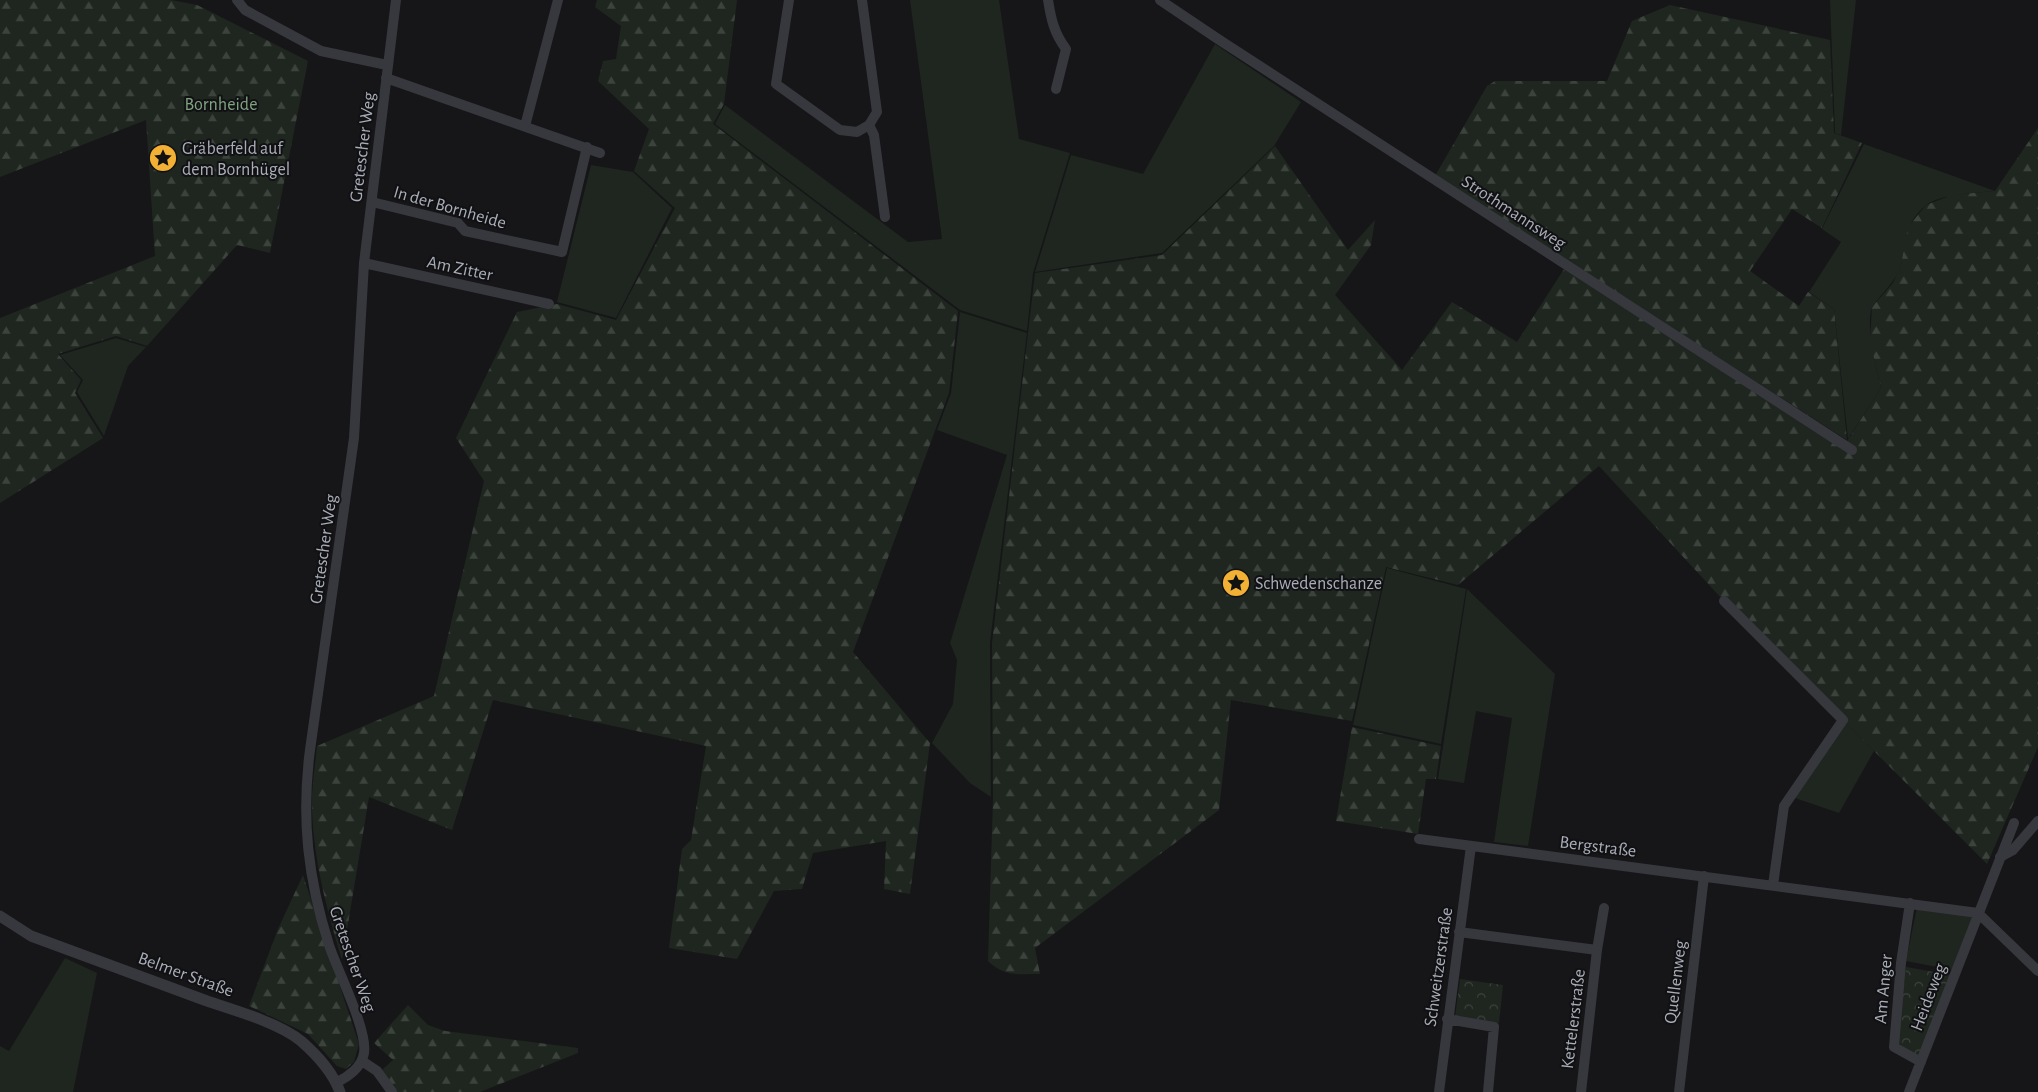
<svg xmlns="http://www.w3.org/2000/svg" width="2038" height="1092" font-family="'Alegreya Sans',sans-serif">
	<defs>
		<pattern id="forest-firs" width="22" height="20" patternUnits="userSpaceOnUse" patternTransform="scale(1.25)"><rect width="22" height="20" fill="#1e261f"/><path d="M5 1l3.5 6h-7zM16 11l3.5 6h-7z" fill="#3c433d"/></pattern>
		<pattern id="park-crowns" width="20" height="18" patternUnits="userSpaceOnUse" patternTransform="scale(1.25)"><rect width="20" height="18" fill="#1e261f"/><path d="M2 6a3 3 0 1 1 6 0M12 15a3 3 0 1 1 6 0" fill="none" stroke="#3c433d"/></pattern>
	</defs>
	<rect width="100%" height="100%" fill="#161618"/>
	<path fill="#1e261f" d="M 910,0 L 999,0 L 1019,139 L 1070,153 L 1033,273 L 1027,331 L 960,310 L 715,124 L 725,105 L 908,242 L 942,239 Z
		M 1830,0 L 1856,0 L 1841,135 L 1835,133 Z
		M 1215,44 L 1301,102 L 1274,146 L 1162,253 L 1035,272 L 1071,155 L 1143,174 Z
		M 1864,144 L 1995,191 C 1977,193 1938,194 1925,206 C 1902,227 1909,240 1901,265 C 1896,282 1883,291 1873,306 C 1864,321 1877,370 1881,388 L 1848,439 L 1834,309 L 1809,292 L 1841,242 L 1822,229 Z
		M 591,165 L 633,172 L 672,208 L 616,318 L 557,302 Z
		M 960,312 L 1027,333 L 990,643 L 991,797 L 970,783 L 932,743 L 953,704 L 957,660 L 950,643 L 1007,455 L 937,430 L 951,393 Z
		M 116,338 L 146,347 L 128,366 L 104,436 L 77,392 L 83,380 L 60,355 Z
		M 1387,568 L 1466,589 L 1441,744 L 1353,725 Z
		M 1467,589 L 1555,674 L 1528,846 L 1494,842 L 1512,718 L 1476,711 L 1464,783 L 1438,779 Z
		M 1843,720 L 1874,751 L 1839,813 L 1795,798 Z
		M 1917,907 L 1973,916 L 1953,970 L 1906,961 Z
		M 65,958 L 97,973 L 73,1092 L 0,1092 L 0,1046 L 9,1051 Z"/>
	<path fill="url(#forest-firs)" d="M 0,0 L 171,0 L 197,5 L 308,61 L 270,253 L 237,245 L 147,346 L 116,336 L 58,354 L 81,380 L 75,393 L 103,438 L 0,503 L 0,318 L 155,256 L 146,120 L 0,177 Z
		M 597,0 L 737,0 L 724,104 L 713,124 L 958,311 L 949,393 L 853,652 L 930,743 L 910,894 L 884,889 L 886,841 L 813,853 L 802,889 L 774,891 L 737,959 L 669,948 L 682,849 L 691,840 L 706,746 L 493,700 L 452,830 L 369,797 L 342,960 C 327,911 314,862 312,811 C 311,790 315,767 317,746 L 434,696 L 484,481 L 456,438 L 517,312 L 557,304 L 616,320 L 675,208 L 634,171 L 649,129 L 598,81 L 603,61 L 616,59 L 621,26 L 595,7 Z
		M 1670,5 L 1830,40 L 1834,133 L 1862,143 L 1822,228 L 1792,209 L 1750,271 L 1799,306 L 1808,292 L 1834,309 L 1847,440 L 1435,176 L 1487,86 L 1495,81 L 1607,81 L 1632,21 Z
		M 2038,128 L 2038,747 L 1987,864 L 1724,601 L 1599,466 L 1458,585 L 1386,567 L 1352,721 L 1231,700 L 1219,810 L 1035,948 L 1040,974 C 1019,974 1004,977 988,961 L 993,799 L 992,643 L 1035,273 L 1162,255 L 1275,146 L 1348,250 L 1375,220 L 1371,245 L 1335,295 L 1402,370 L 1452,302 L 1517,342 L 1564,269 L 1842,449 L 1881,388 L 1870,341 L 1872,307 L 1893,283 L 1901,265 L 1908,227 L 1926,205 L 1952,195 L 1995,191 Z
		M 1352,727 L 1441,746 L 1436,779 L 1426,779 L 1418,834 L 1336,821 Z
		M 303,875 L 359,1044 L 354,1062 L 346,1069 L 337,1066 L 308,1034 L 249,1006 L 278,929 Z
		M 408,1005 L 428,1025 L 445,1031 L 578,1048 L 578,1053 L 480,1092 L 396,1092 L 382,1070 L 393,1060 L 374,1043 Z"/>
	<path fill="url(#park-crowns)" d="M 1906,967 L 1951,975 L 1919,1058 L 1897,1046 Z
		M 1460,979 L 1503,985 L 1499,1023 L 1455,1017 Z"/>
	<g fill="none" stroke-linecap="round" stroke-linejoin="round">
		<path stroke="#37383d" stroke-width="10" d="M 237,0 L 245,10 L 321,51 L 387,65
			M 789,0 L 776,84 L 840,130 L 857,132 L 869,125 L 877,112 L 862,0
			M 1048,0 C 1051,19 1054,33 1066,49 L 1056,89
			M 1160,0 L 1221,41 L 1852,450
			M 386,78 L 600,153
			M 869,125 L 874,135 L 885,217
			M 525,126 L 558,0
			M 372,202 L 458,223 L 465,231 L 562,252 L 587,147
			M 364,263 L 549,304
			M 1724,601 L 1843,720 L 1784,806 L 1773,885
			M 1419,839 L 1978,913 L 2038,971
			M 2000,857 L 2013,850 L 2038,821
			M 1910,903 L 1901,963 L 1894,1047 L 1921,1062
			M 1459,932 L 1597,950
			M 1447,1019 L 1494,1027 L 1488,1092
			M 362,1061 L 377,1071 L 392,1092
			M 337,1082 C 348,1077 362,1067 364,1053 C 368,1030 337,970 329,945 C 308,879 301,819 310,750 L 354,438 L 364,263 L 396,0
			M 1439,1092 L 1471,846
			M 1581,1092 L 1597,950 L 1604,908
			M 1679,1092 L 1704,876
			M 1909,1092 L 2014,823"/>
		<path stroke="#37383d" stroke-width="11" d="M 0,916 L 31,936 C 89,958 148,979 207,1001 C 234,1010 279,1023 301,1041 C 316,1054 333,1073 340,1092"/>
	</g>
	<defs>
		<symbol id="sight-disc" viewBox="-11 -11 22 22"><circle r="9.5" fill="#f2b134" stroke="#111113"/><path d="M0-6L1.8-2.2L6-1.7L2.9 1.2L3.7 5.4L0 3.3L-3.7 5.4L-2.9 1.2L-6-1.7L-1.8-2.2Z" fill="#111"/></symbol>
	</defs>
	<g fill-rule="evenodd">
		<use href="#sight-disc" x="147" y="142" width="32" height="32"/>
		<use href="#sight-disc" x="1220" y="567" width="32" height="32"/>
	</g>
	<g text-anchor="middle" stroke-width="4" stroke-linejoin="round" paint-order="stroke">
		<g font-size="18" fill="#7fa381" stroke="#111113">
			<text x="221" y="110">Bornheide</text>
		</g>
		<g font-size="18" fill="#a8adb8" stroke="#111113">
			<text transform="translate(362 147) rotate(-83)" y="6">Gretescher Weg</text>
			<text transform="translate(450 207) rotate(16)" y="6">In der Bornheide</text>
			<text transform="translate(1514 212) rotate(33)" y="6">Strothmannsweg</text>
			<text transform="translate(460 268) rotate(12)" y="6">Am Zitter</text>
			<text transform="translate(323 549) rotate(-82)" y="6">Gretescher Weg</text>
			<text transform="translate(1598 846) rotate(7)" y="6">Bergstraße</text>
			<text transform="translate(353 959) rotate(71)" y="6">Gretescher Weg</text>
			<text transform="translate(1438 967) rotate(-82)" y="6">Schweitzerstraße</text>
			<text transform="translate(186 974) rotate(20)" y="6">Belmer Straße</text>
			<text transform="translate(1675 982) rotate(-83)" y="6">Quellenweg</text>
			<text transform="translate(1883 989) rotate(-85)" y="6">Am Anger</text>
			<text transform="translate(1928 997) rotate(-69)" y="6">Heideweg</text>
			<text transform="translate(1573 1019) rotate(-83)" y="6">Kettelerstraße</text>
		</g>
		<g font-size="18" fill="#a8adb8" stroke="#111113" text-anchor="start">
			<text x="182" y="154">Gräberfeld auf<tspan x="182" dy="21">dem Bornhügel</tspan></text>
			<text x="1255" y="589">Schwedenschanze</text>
		</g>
	</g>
</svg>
